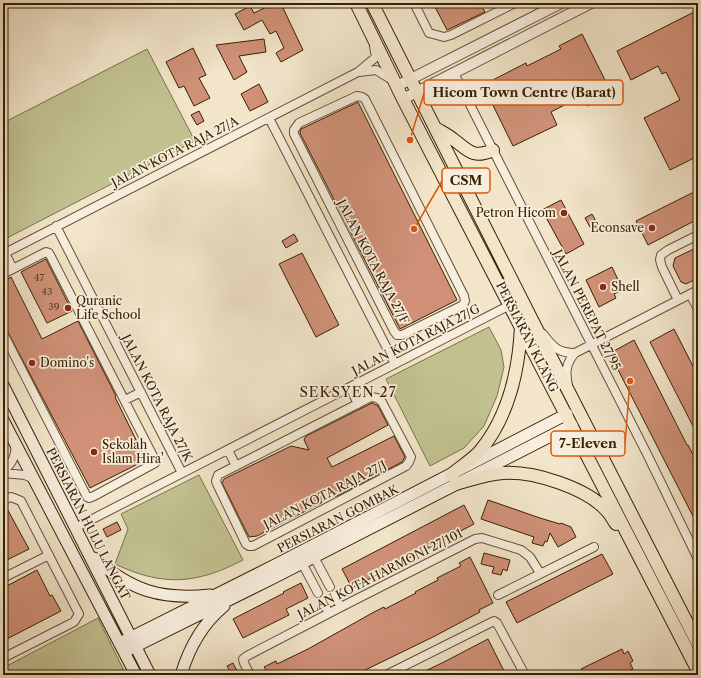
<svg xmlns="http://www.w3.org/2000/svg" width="701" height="678" font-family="'Libre Caslon Text',serif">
	<rect width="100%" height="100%" fill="#f2e5ca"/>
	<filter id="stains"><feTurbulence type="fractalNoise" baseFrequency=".005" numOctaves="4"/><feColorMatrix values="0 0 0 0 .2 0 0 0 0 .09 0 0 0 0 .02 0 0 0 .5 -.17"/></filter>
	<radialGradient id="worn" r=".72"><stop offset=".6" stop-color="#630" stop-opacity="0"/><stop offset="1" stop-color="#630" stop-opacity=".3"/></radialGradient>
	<path fill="#c2c291" stroke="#7d7148" d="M 147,49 L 195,141 L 3,240 L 3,123 Z
		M 489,327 L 501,350 L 504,367 L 497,396 L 484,426 L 464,448 L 430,466 L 386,379 Z
		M 199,475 L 243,560 C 197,584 163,587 115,564 L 128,529 L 121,514 Z
		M 98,618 L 126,675 L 3,675 L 3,668 Z"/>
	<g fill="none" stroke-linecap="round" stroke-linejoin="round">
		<path stroke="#767e74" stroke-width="2.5" d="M 688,675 L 694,672"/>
	</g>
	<path fill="#d09178" stroke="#382000" d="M 275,3 L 292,3 L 283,8 L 303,50 L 281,62 L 276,53 L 284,48 L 276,31 L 270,34 L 262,20 L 244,30 L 235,14 L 250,6 L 254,13 Z
		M 433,3 L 480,3 L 485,12 L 447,30 Z
		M 694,12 L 698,20 L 698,156 L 670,170 L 644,118 L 680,100 L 666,72 L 662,74 L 658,66 L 631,80 L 617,51 Z
		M 582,34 L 612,94 L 587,106 L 582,96 L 551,112 L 557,125 L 513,146 L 484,87 L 485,84 L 526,63 L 527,66 L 561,49 L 559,46 Z
		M 264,39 L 266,52 L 239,56 L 247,72 L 234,80 L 216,45 Z
		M 193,48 L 206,75 L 199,78 L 210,98 L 194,106 L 184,86 L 179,88 L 166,62 Z
		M 259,84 L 268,102 L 250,111 L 241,94 Z
		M 358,102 L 457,300 L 400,329 L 300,133 L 301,129 Z
		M 199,111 L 204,121 L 197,125 L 191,115 Z
		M 698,190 L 698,219 L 648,245 L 636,221 Z
		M 561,200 L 584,244 L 566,254 L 542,210 Z
		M 592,214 L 597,223 L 590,227 L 585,218 Z
		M 294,234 L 298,241 L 286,248 L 282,241 Z
		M 698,247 L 698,278 L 686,284 L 681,282 L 673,266 L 675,258 Z
		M 302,253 L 339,325 L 316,337 L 279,264 Z
		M 46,259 L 72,311 L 47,323 L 21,272 Z
		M 612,267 L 623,290 L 614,294 L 616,298 L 599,307 L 586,280 Z
		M 11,277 L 42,339 L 78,321 L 116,396 L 115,397 L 146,460 L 90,488 L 3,323 L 3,282 Z
		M 674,329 L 698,376 L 698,436 L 650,342 Z
		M 634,340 L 687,445 L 688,445 L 698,464 L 698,526 L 612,358 L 614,351 Z
		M 372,403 L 378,406 L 388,425 L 327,458 L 332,467 L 394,436 L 405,457 L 402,462 L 337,496 L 333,496 L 328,485 L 321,503 L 257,536 L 249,537 L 222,483 L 224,479 L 291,446 L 309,450 L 304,440 L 306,436 Z
		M 488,500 L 540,518 L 560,524 L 561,523 L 571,527 L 576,537 L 558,547 L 550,533 L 547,542 L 545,541 L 543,546 L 532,543 L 534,537 L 481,519 Z
		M 3,505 L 5,505 L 29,549 L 3,562 Z
		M 464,505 L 474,524 L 352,588 L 342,569 Z
		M 117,522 L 121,530 L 107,537 L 103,529 Z
		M 484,553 L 510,560 L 507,571 L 503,569 L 501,575 L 492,573 L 494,567 L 481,564 Z
		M 602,554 L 613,574 L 517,623 L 506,602 Z
		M 470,557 L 493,603 L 479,610 L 480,612 L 435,636 L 355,675 L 269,675 L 264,667 L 276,661 L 277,664 L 308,649 L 374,612 L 384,607 L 385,609 L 416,593 L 415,592 L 438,580 L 437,578 L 461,566 L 459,563 Z
		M 37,570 L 50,596 L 52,595 L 61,611 L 3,641 L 3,588 Z
		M 301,583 L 308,598 L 286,609 L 289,615 L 243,638 L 233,619 L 284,593 L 283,592 Z
		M 488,639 L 506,675 L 417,675 L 444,662 Z
		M 622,649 L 624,654 L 628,651 L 633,661 L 630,663 L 633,669 L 620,675 L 584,675 L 581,669 Z
		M 233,663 L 239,675 L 232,675 L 227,666 Z"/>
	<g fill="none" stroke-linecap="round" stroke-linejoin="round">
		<defs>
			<path id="minor" d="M 414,3 L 429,33 L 444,37 L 451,35 L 515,3
				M 359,72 L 376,70 L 394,81
				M 454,73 L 649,458 L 698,559
				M 357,96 L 362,97 L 365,99 L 464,296 L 465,301 L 463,305 L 402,335 L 397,335 L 394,331 L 294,134 L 294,130 L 299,123 Z
				M 269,118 L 395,364
				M 56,226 L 182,473
				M 5,253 L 13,269
				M 3,254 L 358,72 L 376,57 L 374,46
				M 3,274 L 46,252 L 49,253 L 154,458 L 155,463 L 94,496 L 89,498 L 87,497 L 3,333
				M 690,294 L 698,309
				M 678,300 L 662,267 L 660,260 L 661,255 L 668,250 L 698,235
				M 81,313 L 96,305
				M 543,334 C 553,347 558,353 575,353
				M 568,385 C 565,372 566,363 575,353 L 698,290
				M 350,387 L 358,404
				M 371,397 L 377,398 L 382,402 L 411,457 L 409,462 L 406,466 L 253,546 L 249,546 L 246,544 L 217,484 L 216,481 L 218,475 Z
				M 125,400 L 141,392
				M 228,450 L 236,466
				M 3,472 C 11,464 17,456 15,445
				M 3,473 L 25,475 L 34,479
				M 3,500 L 11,497 L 21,501 L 79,614 L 74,622 L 3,658
				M 75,528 L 510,305
				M 314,557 L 330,587
				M 302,563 L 318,593
				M 3,578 L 49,555
				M 334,595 L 341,607
				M 498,595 L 594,547
				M 322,601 L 329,613
				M 250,675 L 244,663 L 243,659 L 247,656 L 341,607 L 475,539 L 482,538 L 521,550 L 530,557 L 540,573
				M 386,675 L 494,621 L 497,623 L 525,675"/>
			<path id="tertiary" d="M 397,86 L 561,3
				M 403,99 L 591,3"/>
			<path id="secondary" d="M 3,385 L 150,675
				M 3,420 L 136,675
				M 94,558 C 132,591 161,600 210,595
				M 120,643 L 277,564 L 567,414
				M 124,652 L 273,578 L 572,425
				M 181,675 C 189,648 202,624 224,606"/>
			<path id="primary" d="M 356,3 L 403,99 L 698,671
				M 372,3 L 531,318 L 698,644
				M 437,129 C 442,132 448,135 453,139 C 469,151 473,159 493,150
				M 451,475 C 460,467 472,460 480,451 C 508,417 519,370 521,326
				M 455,484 C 471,480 487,474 503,473 C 534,471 587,488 607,511 C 611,515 613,520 616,524"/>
		</defs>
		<use href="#minor" stroke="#665132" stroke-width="10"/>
		<use href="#tertiary" stroke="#665132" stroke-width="12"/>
		<use href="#secondary" stroke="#382000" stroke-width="13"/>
		<use href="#primary" stroke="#382000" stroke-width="14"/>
		<use href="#minor" stroke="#f7eedd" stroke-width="8"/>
		<use href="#tertiary" stroke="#f7eedd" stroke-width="10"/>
		<use href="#secondary" stroke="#f7eedd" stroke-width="11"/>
		<use href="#primary" stroke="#f2e5ca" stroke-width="12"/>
	</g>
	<g fill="#8f2418" stroke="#f7eedd" stroke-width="1.5">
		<circle cx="564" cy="213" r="4"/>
		<circle cx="652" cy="228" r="4"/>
		<circle cx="603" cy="287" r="4"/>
		<circle cx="68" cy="308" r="4"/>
		<circle cx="32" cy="363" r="4"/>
		<circle cx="94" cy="452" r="4"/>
	</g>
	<g text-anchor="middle" stroke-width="3.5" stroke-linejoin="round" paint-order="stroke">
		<g font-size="10" fill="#5e3c1e">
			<text x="39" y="281">47</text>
			<text x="47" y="295">43</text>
			<text x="54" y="310">39</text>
		</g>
		<g font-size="12" fill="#382000" stroke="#f7eedd">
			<text transform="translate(175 152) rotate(-27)" y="4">JALAN KOTA RAJA 27/A</text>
			<text transform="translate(373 262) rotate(62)" y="4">JALAN KOTA RAJA 27/F</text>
			<text transform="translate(587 310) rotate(63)" y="4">JALAN PEREPAT 27/95</text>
			<text transform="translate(527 337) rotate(63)" y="4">PERSIARAN KLANG</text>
			<text transform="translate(416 340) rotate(-27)" y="4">JALAN KOTA RAJA 27/G</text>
			<text transform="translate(157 398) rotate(63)" y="4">JALAN KOTA RAJA 27/K</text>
			<text transform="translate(325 495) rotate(-27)" y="4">JALAN KOTA RAJA 27/J</text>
			<text transform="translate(338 519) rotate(-27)" y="4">PERSIARAN GOMBAK</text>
			<text transform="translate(88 524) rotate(63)" y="4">PERSIARAN HULU LANGAT</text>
			<text transform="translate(380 574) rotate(-27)" y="4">JALAN KOTA HARMONI 27/101</text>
		</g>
		<g font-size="12" fill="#382000" stroke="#f7eedd" text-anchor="start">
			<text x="556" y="217" text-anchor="end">Petron Hicom</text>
			<text x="644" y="232" text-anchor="end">Econsave</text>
			<text x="611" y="291">Shell</text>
			<text x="76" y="305">Quranic<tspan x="76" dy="14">Life School</tspan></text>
			<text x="40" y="367">Domino's</text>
			<text x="102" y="449">Sekolah<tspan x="102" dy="14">Islam Hira'</tspan></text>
		</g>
		<g font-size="14" letter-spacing="1" fill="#382000" stroke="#f7eedd">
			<text x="348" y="397">SEKSYEN 27</text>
		</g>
	</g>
	<path fill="none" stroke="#df560b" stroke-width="1.5" d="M410 140L424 93M414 229L442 181M630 381L625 444"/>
	<g fill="#df560b" stroke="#f7eedd" stroke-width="1.5">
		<circle cx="410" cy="140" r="4"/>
		<circle cx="414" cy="229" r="4"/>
		<circle cx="630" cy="381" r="4"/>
	</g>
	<g fill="#f7eedd" stroke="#df560b" stroke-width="1.5">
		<rect x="424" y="80" width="199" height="25" rx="4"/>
		<rect x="442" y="168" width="48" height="25" rx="4"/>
		<rect x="551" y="431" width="74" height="25" rx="4"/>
	</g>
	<g font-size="13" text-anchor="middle" font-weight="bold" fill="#382000">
		<text x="524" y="97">Hicom Town Centre (Barat)</text>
		<text x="466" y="185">CSM</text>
		<text x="588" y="448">7-Eleven</text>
	</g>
	<rect width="701" height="678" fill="none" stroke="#f2e5ca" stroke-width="16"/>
	<rect x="4" y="4" width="693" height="670" fill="none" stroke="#382000" stroke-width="2"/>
	<rect x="8" y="8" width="685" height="662" fill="none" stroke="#382000"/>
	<rect width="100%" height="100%" filter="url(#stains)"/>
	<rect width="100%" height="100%" fill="url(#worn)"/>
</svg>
